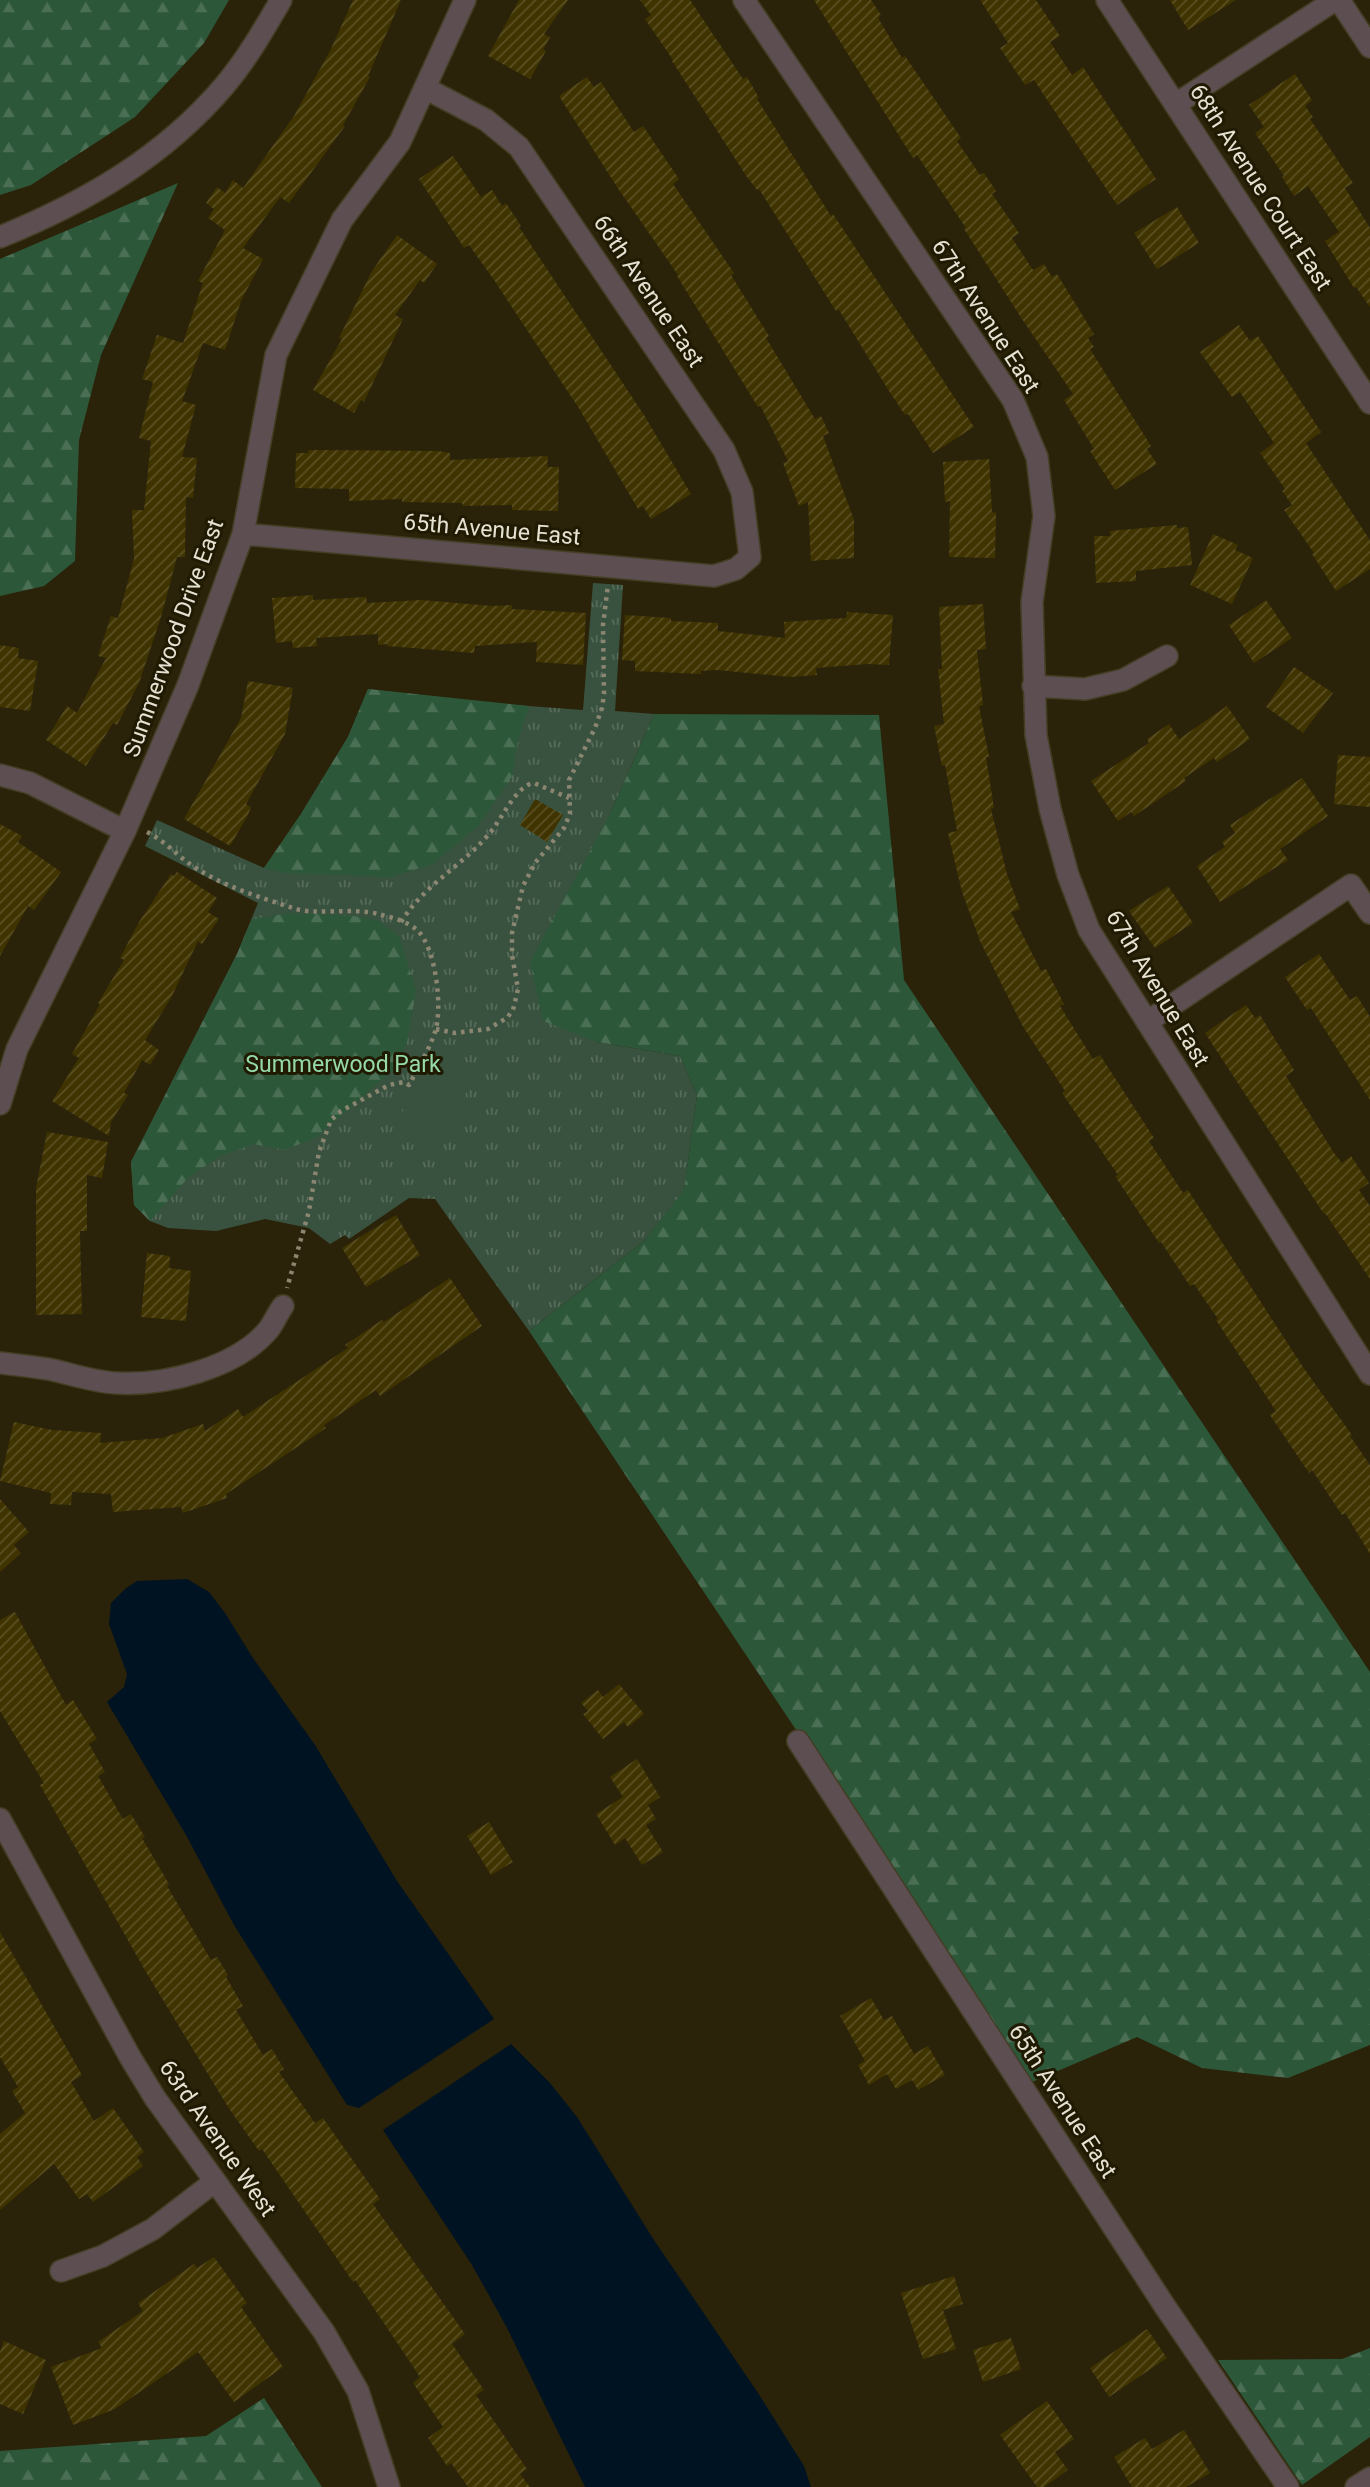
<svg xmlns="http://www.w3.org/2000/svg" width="1370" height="2487" font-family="Roboto,sans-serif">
	<defs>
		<pattern id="grass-tufts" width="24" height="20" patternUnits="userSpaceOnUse" patternTransform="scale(1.75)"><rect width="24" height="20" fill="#39523f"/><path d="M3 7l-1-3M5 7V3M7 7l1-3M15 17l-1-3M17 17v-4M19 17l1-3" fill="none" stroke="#566b5a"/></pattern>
		<pattern id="forest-firs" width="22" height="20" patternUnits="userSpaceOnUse" patternTransform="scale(1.75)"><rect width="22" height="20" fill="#2c5739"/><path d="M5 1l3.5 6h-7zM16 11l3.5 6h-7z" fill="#4b6f55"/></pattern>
		<pattern id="building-hatch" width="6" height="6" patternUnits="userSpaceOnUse" patternTransform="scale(1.75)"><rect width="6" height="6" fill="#3f3300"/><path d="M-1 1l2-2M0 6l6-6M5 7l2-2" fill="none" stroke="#5b5024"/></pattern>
	</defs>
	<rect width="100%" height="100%" fill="#2a2309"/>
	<path fill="url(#grass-tufts)" d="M 593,583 L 623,585 L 615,711 L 654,714 L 610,814 L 597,1042 L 680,1056 L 697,1095 L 684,1191 L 644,1241 L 529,1331 L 435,1199 L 409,1198 L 349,1239 L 345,1235 L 330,1244 L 309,1228 L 265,1219 L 216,1231 L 168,1228 L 150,1221 L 134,1205 L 131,1162 L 237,954 L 258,903 L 145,846 L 157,820 L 264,868 L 301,814 L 348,737 L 368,689 L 474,702 L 583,710 Z"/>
	<path fill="url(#forest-firs)" d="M 0,0 L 229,0 L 204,43 L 135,117 L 31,185 L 0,195 Z
		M 178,183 L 101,355 L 79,440 L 75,561 L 44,586 L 0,596 L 0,259 Z
		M 368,689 L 529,706 L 518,741 L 512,776 L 479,825 L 433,864 L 391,877 L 286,873 L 264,868 L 301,814 L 348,737 Z
		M 654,714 L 879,715 L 904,980 L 1370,1672 L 1370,2045 L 1288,2078 L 1202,2068 L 1137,2037 L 1032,2082 L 529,1331 L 644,1241 L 684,1190 L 697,1095 L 680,1056 L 597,1042 L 543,1021 L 530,962 L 610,814 Z
		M 290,913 L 353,916 L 377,920 L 399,936 L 416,990 L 407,1043 L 392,1071 L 315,1138 L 284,1150 L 254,1144 L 218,1157 L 188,1178 L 150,1221 L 134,1205 L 131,1162 L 237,954 L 252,919 Z
		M 1370,2348 L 1370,2437 L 1302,2485 L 1218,2360 L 1342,2359 Z
		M 264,2398 L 322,2487 L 0,2487 L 0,2451 L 206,2436 Z"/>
	<path fill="#39523f" d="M 435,1047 L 478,1069 L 439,1146 L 396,1125 Z"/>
	<path fill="#001322" d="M 187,1579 L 209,1592 L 225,1613 L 253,1658 L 315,1745 L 397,1881 L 494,2019 L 359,2108 L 347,2105 L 234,1925 L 186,1835 L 107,1702 L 124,1687 L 127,1674 L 109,1624 L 111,1603 L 125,1589 L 137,1581 Z
		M 511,2044 L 550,2083 L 577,2117 L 652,2237 L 758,2393 L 804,2466 L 811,2487 L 585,2487 L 506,2326 L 472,2265 L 383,2130 Z"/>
	<path fill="url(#building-hatch)" d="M 353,0 L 401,0 L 368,76 L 370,77 L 343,125 L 345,126 L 289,203 L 280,197 L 243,248 L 263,259 L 241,301 L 225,350 L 203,343 L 182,401 L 196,405 L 182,457 L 197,458 L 193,498 L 186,497 L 185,557 L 177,557 L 161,617 L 139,683 L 117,725 L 113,723 L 86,766 L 46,740 L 67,706 L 77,713 L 106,658 L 98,656 L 111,616 L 118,618 L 134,559 L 132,510 L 144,510 L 151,441 L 139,438 L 153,382 L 142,379 L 157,335 L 183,343 L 203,283 L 198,281 L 225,230 L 208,218 L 214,209 L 206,203 L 217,187 L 225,193 L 233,180 L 243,188 L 294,116 L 331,49 Z
		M 519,0 L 568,0 L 544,34 L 550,37 L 543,50 L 546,51 L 530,79 L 488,56 Z
		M 640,0 L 690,0 L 743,79 L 747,77 L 759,98 L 757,99 L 831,216 L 833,214 L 974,427 L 933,453 L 908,414 L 905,415 L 889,391 L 839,310 L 836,311 L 759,189 L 757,190 L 747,177 L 672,61 L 673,60 L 645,19 L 651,15 Z
		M 814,0 L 871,0 L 881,15 L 878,18 L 902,58 L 905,56 L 961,138 L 957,141 L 980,175 L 984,173 L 996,191 L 992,194 L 1019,233 L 1012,238 L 1033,270 L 1044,264 L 1052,277 L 1057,274 L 1094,334 L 1088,338 L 1094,347 L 1090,349 L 1151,446 L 1147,449 L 1157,464 L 1115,490 L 1090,451 L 1094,449 L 1064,400 L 1073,394 L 1022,319 L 964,229 L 966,228 L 917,155 L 913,158 Z
		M 980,0 L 1036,0 L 1060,36 L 1050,42 L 1072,75 L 1083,67 L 1156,179 L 1117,205 L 1034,80 L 1025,85 L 1000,48 L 1008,43 Z
		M 1170,0 L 1236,0 L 1188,30 Z
		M 1295,74 L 1312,100 L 1305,106 L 1313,117 L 1310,119 L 1353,183 L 1345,188 L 1370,228 L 1370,307 L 1356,287 L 1354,288 L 1325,241 L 1339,232 L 1308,186 L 1294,196 L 1282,177 L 1284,176 L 1255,133 L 1264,127 L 1249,105 Z
		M 587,77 L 594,87 L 601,82 L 634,132 L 643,126 L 679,179 L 673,184 L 734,273 L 731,275 L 769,336 L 766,338 L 815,419 L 821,416 L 829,433 L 823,436 L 854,520 L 854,558 L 811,561 L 808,502 L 799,506 L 783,463 L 788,461 L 760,405 L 758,407 L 677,276 L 678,275 L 617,187 L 559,96 Z
		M 453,156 L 481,197 L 492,190 L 502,206 L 506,203 L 521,226 L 519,227 L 644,415 L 691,494 L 651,519 L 643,506 L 638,509 L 580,410 L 494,280 L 469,245 L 464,248 L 419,179 Z
		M 1177,207 L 1199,243 L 1157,269 L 1134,233 Z
		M 397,235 L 437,264 L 424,283 L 420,280 L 395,315 L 403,319 L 364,402 L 361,400 L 354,413 L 313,390 L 342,339 L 339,338 L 372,271 Z
		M 1239,325 L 1250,341 L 1258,336 L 1321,432 L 1306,443 L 1370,540 L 1370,569 L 1336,591 L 1312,554 L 1314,553 L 1284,510 L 1292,505 L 1282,491 L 1285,489 L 1260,453 L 1274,443 L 1240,392 L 1232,397 L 1200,352 Z
		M 308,450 L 438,451 L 450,453 L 450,460 L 548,456 L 547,467 L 559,467 L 558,511 L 512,510 L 512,505 L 463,506 L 462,503 L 402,502 L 402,499 L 349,501 L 349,489 L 295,488 L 296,453 L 308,453 Z
		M 989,459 L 992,512 L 996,513 L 995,558 L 949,557 L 950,501 L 945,502 L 943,462 Z
		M 1177,525 L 1177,528 L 1188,527 L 1192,565 L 1136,571 L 1136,581 L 1096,583 L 1094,536 L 1110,536 L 1110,531 Z
		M 1213,534 L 1238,545 L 1235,550 L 1253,558 L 1232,604 L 1190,585 Z
		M 313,595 L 313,600 L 366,597 L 367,603 L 421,600 L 493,606 L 512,605 L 512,609 L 586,613 L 583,665 L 536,662 L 537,642 L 475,646 L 474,653 L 387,646 L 387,644 L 378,645 L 378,634 L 316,638 L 317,646 L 293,648 L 292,641 L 276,643 L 272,598 Z
		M 1266,600 L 1292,638 L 1254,663 L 1229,625 Z
		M 983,604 L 986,649 L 977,650 L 983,705 L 979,706 L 989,757 L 986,757 L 994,808 L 991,809 L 1007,874 L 1020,909 L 1011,912 L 1041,971 L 1046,969 L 1064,1004 L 1060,1006 L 1093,1059 L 1100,1055 L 1154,1138 L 1149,1141 L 1183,1193 L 1188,1190 L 1305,1370 L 1352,1435 L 1350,1436 L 1370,1465 L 1370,1554 L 1345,1513 L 1342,1515 L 1312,1470 L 1309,1473 L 1270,1415 L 1276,1411 L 1216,1320 L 1218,1319 L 1194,1284 L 1190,1286 L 1161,1242 L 1159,1243 L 1115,1176 L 1118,1175 L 1062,1093 L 1065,1091 L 1022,1025 L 980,941 L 962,892 L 948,833 L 957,831 L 945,765 L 942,766 L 934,726 L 944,724 L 938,669 L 942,669 L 939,607 Z
		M 847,612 L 893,615 L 889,665 L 868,664 L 816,668 L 817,675 L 791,677 L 717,670 L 701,671 L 701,674 L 635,671 L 635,661 L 622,660 L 625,615 L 671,618 L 671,621 L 718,623 L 718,631 L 785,638 L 784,622 L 846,618 Z
		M 0,645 L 19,648 L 18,658 L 38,661 L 30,711 L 0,707 Z
		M 1294,667 L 1333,693 L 1303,733 L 1266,707 Z
		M 248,681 L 293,688 L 285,734 L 246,804 L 251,807 L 248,815 L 230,846 L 184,819 L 241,718 Z
		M 1227,706 L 1250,739 L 1217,762 L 1214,758 L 1184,778 L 1186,781 L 1134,816 L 1131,812 L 1118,821 L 1091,781 L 1149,743 L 1147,739 L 1169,724 L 1179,739 Z
		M 1338,755 L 1370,757 L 1370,807 L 1334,804 Z
		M 1302,778 L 1328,816 L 1280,849 L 1288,860 L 1220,902 L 1197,866 L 1225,847 L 1222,842 L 1235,833 L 1230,825 Z
		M 535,799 L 563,815 L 547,842 L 520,825 Z
		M 0,824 L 22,836 L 18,842 L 61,872 L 34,910 L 28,906 L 0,956 Z
		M 177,872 L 217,898 L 208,912 L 219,919 L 202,944 L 198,941 L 172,996 L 145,1040 L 159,1050 L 150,1065 L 142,1060 L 124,1093 L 128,1095 L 111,1122 L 109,1136 L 52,1101 L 79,1058 L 72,1054 L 100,1004 L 98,1003 L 124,960 L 120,958 L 139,922 L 171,874 L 174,876 Z
		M 1168,886 L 1193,923 L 1155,948 L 1129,911 Z
		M 1319,954 L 1350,1000 L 1357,996 L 1370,1017 L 1370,1100 L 1311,1008 L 1307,1010 L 1285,977 Z
		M 1246,1005 L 1255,1018 L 1260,1015 L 1294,1070 L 1286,1076 L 1334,1153 L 1342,1163 L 1351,1156 L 1369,1183 L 1359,1190 L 1370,1206 L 1370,1279 L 1325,1213 L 1324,1214 L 1205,1033 Z
		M 47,1132 L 108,1142 L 102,1178 L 87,1175 L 87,1231 L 80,1231 L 82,1314 L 36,1315 L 36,1188 Z
		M 396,1215 L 420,1255 L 366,1287 L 342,1248 Z
		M 147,1253 L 170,1256 L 169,1268 L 191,1271 L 186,1321 L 141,1317 Z
		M 450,1278 L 482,1326 L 380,1396 L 376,1390 L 324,1425 L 326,1428 L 226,1494 L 227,1498 L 183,1513 L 181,1507 L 113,1512 L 111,1494 L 72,1492 L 71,1505 L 50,1504 L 51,1493 L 0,1481 L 14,1422 L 52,1430 L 101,1433 L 100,1443 L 162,1438 L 203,1424 L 205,1431 L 238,1409 L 243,1417 L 348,1348 L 345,1345 L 382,1320 L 384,1322 Z
		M 0,1499 L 29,1532 L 14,1545 L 21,1553 L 0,1572 Z
		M 15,1612 L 66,1705 L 73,1700 L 97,1739 L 89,1744 L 105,1772 L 98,1776 L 123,1819 L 131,1814 L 145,1837 L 142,1838 L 169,1884 L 167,1886 L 211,1960 L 217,1957 L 228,1975 L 226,1977 L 243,2006 L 236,2010 L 263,2055 L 272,2049 L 284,2069 L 279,2072 L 315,2123 L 323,2118 L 380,2199 L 373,2204 L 465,2334 L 452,2344 L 484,2390 L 476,2395 L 527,2469 L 520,2474 L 530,2487 L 468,2487 L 451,2463 L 447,2466 L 428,2438 L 443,2427 L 413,2383 L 420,2377 L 355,2280 L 353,2282 L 262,2149 L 259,2151 L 228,2107 L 146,1972 L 40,1785 L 44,1783 L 0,1711 L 0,1620 Z
		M 619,1684 L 644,1714 L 628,1727 L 624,1722 L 603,1739 L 583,1714 L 588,1711 L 581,1703 L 598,1690 L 603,1697 Z
		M 637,1759 L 660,1797 L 648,1805 L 656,1819 L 646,1825 L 663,1852 L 642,1865 L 625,1838 L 615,1845 L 596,1814 L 623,1797 L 610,1777 Z
		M 489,1822 L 513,1862 L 491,1875 L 467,1836 Z
		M 0,1932 L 82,2075 L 71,2082 L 94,2121 L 113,2108 L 144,2152 L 137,2157 L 143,2166 L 93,2202 L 87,2194 L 79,2199 L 54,2164 L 0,2210 L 0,2134 L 25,2113 L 12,2091 L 18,2087 L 0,2057 Z
		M 871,1998 L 884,2020 L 892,2016 L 914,2054 L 928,2046 L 945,2075 L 918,2090 L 912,2080 L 896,2089 L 887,2074 L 869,2085 L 858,2065 L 865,2061 L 840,2016 Z
		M 214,2257 L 247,2303 L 241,2307 L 283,2367 L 234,2402 L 198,2352 L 115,2409 L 73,2425 L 51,2367 L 102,2348 L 98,2342 L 143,2311 L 138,2303 L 194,2264 L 197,2268 Z
		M 954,2276 L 963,2304 L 943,2310 L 956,2349 L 923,2359 L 901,2293 Z
		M 1147,2329 L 1167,2358 L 1109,2397 L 1090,2368 Z
		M 1011,2338 L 1021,2369 L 983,2382 L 973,2350 Z
		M 4,2341 L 46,2360 L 23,2414 L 0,2404 L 0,2352 Z
		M 1047,2401 L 1074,2439 L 1055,2452 L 1068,2470 L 1044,2487 L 1037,2487 L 1000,2435 Z
		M 1184,2430 L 1210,2473 L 1186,2487 L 1132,2487 L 1114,2457 L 1145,2438 L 1152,2449 Z"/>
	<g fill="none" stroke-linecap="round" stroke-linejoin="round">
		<defs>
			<path id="minor" d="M 744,0 L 1013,400 L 1037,457 L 1044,516 L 1032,602 L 1036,735 L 1050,809 L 1068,875 L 1089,930 L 1370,1374
				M 1107,0 L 1370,403
				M 1176,104 L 1335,0
				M 0,237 C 86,202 164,157 225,85 C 247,59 264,29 281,0
				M 243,534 L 714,576 L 736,569 L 750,557 L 742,492 L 724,450 L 519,147 L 486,120 L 425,88
				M 1033,686 L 1085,689 L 1123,680 L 1167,656
				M 0,775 L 30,783 L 125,831
				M 1147,1022 L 1351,885 L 1370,913
				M 0,1104 L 17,1049 L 125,831 L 188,685 L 243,534 L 276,355 L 342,220 L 400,142 L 465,0
				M 0,1363 C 18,1365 36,1367 53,1370 C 74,1375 95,1382 116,1383 C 165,1386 237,1368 269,1329 C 274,1322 278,1313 283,1306
				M 798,1741 L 1164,2305 L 1288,2487
				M 0,1819 L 130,2057 L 155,2098 L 324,2332 L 358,2391 L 389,2487
				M 61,2271 L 103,2256 L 153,2229 L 214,2182"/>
			<path id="tertiary" d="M 1339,0 L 1370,47
				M 1356,2487 L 1370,2478"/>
		</defs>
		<use href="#minor" stroke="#443e25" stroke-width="24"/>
		<use href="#tertiary" stroke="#443e25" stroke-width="24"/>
		<path stroke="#8b8672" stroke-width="4.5" stroke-dasharray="3.5 5" stroke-linecap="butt" d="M 147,832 C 167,842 180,859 199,870 C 226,887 262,898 293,908 C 315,916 351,907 378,914 C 390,917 407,921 417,930 C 436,947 443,1009 435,1032 C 429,1050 418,1068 409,1085 L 404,1082 L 389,1085 L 341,1111 L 331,1120 L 319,1152 L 309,1211 L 287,1288
			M 401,922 C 424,885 462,866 489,834 C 501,821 516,785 534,783 L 569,798
			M 436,1029 L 455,1033 L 488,1029 L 507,1018 L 513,1010 L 518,989 L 512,955 L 512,933 L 523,886 L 535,863 L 564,828 L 570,814 L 569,780 L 595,728 L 602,708 L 604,694 L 603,625 L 608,585"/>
		<use href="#minor" stroke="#5c4e51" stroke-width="21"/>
		<use href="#tertiary" stroke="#5c4e51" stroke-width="21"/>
	</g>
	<g text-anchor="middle" stroke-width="6" stroke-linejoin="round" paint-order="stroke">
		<g font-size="23" fill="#e6e2d3" stroke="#201a02">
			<text transform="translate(1261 187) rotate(57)" y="8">68th Avenue Court East</text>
			<text transform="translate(649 291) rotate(56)" y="8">66th Avenue East</text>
			<text transform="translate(986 316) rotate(57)" y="8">67th Avenue East</text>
			<text transform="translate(492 529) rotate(5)" y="8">65th Avenue East</text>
			<text transform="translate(173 638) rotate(-70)" y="8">Summerwood Drive East</text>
			<text transform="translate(1158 988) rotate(59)" y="8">67th Avenue East</text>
			<text transform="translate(1063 2101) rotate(57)" y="8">65th Avenue East</text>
			<text transform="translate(218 2138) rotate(55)" y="8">63rd Avenue West</text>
		</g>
		<g font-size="23" fill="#95daa8" stroke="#201a02">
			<text x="343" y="1072">Summerwood Park</text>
		</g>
	</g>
</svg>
